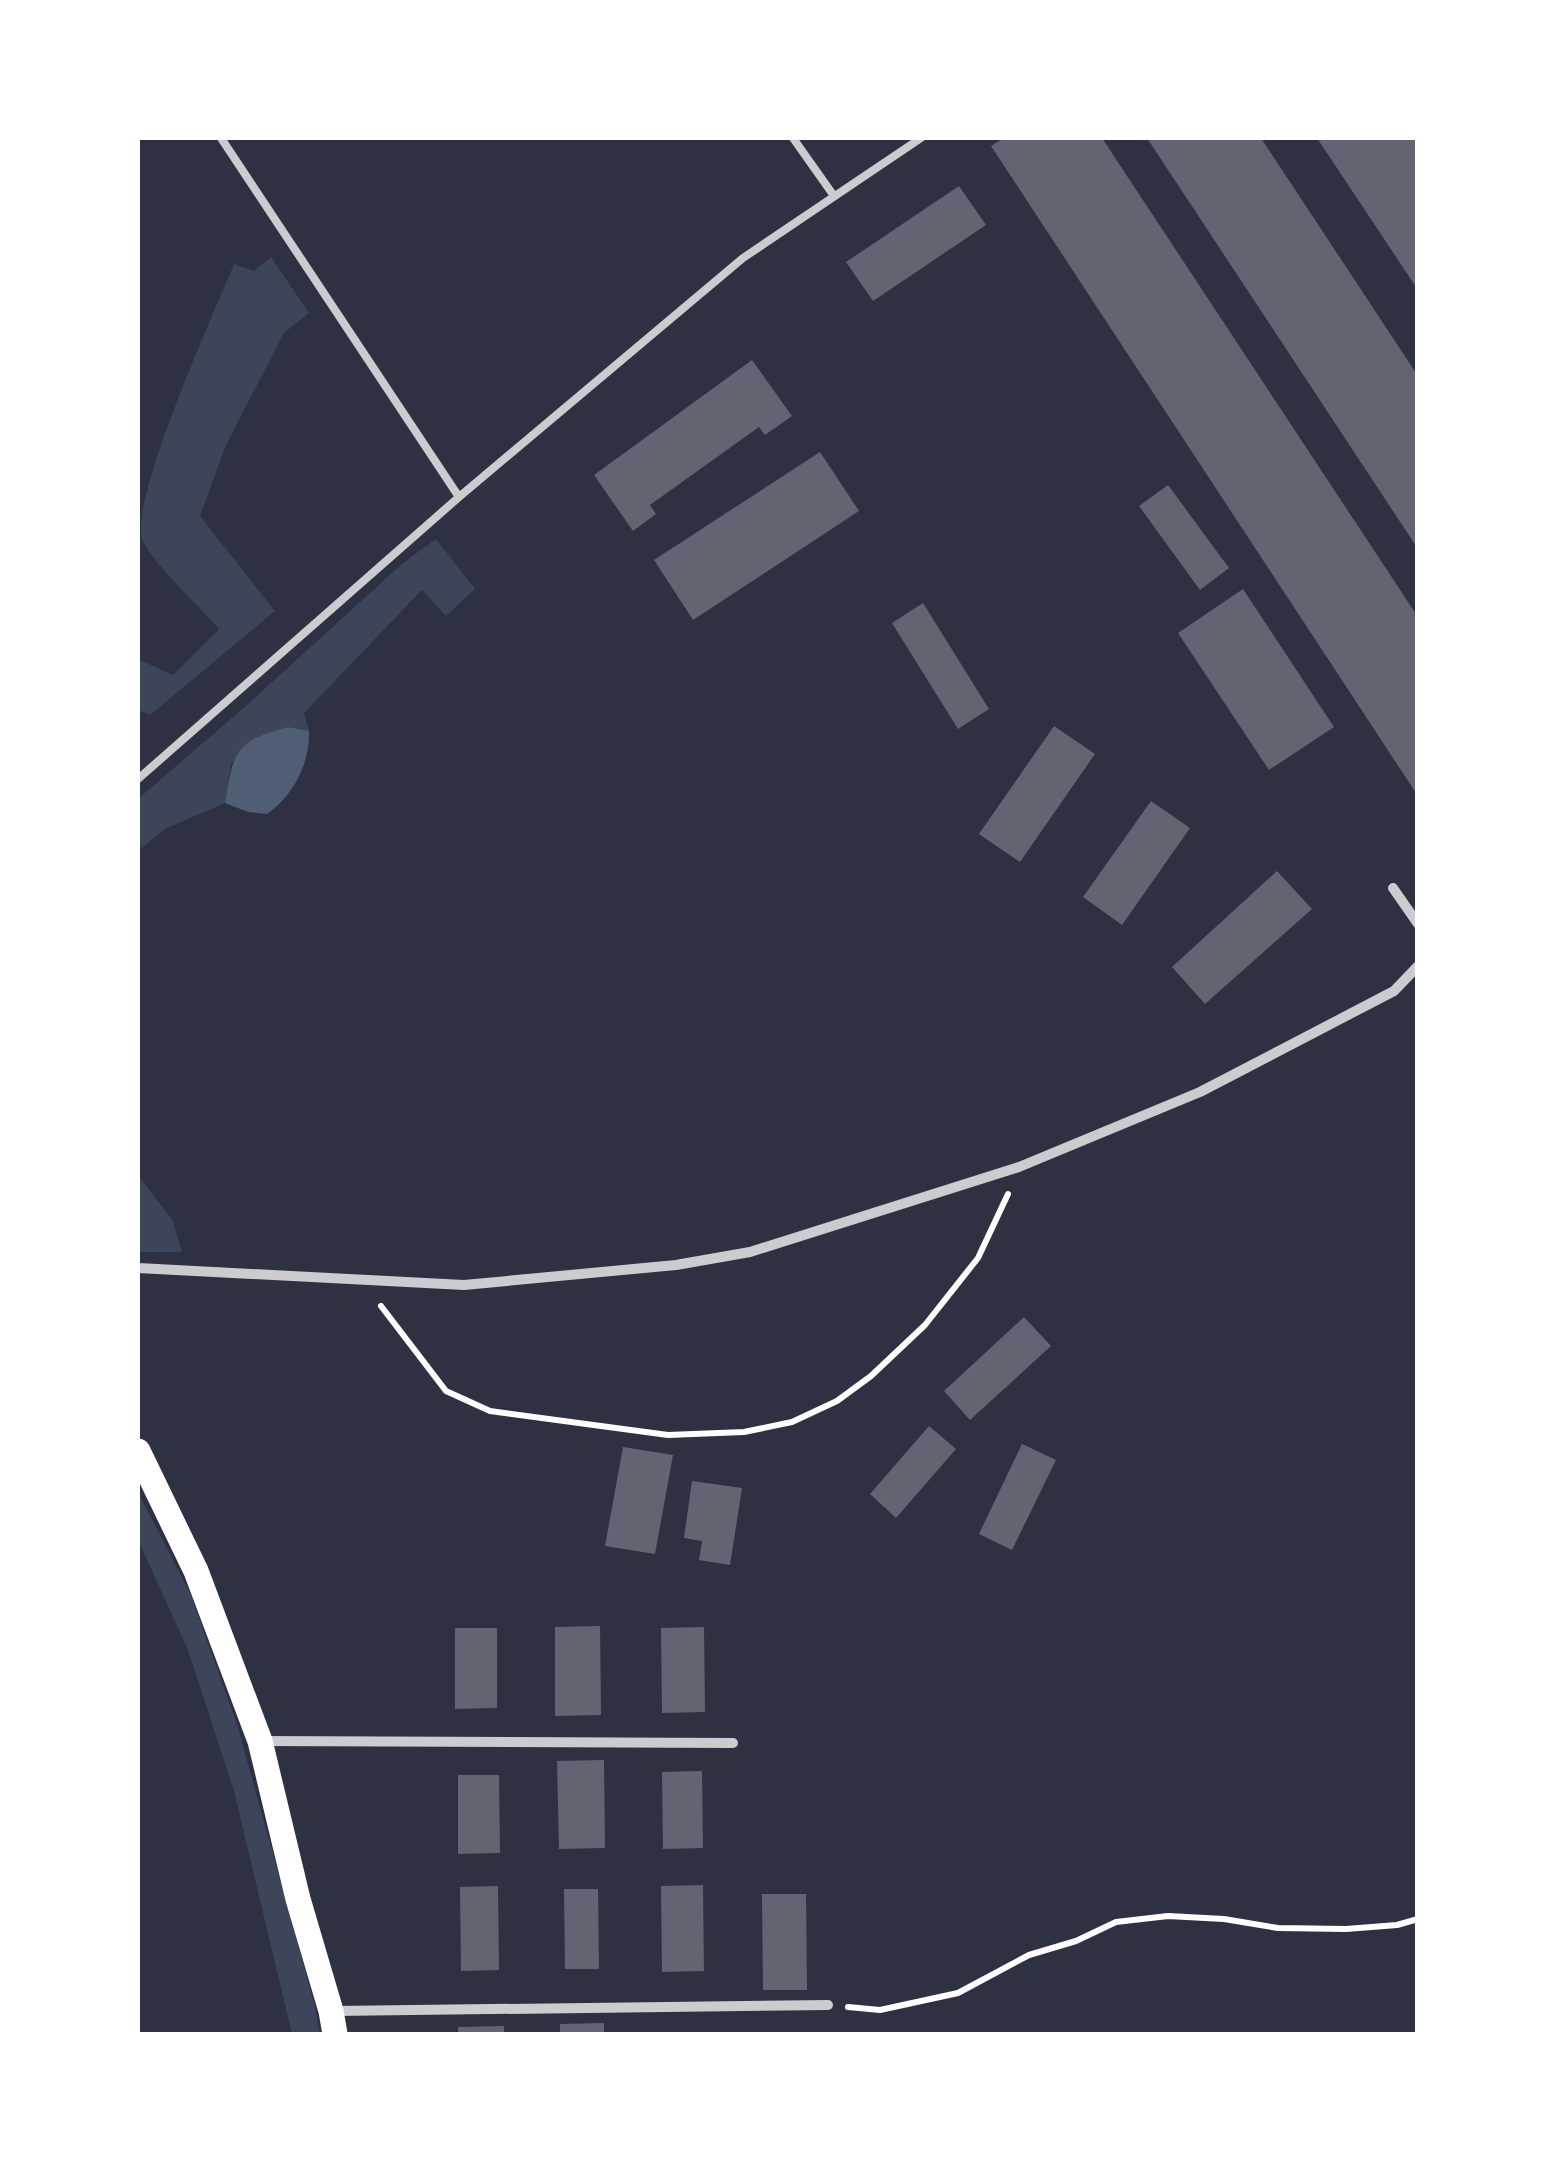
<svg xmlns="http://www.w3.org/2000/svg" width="1555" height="2172" font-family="Helvetica,sans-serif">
	<rect width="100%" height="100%" fill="#2d3142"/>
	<path fill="#3c4559" d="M 271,257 L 309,313 L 284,333 L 226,445 L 200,516 L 275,611 L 150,715 L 138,710 L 138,659 L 173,675 L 219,629 C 197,603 158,570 143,541 C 126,507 216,308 234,264 L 254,271 Z
		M 436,539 L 475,589 L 446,616 L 422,590 L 304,713 L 309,731 L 288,727 L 231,763 L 225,803 L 165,829 L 138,851 L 138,799 L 248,704 L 403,563 Z
		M 138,1175 L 173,1221 L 182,1252 L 138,1252 Z
		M 138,1492 L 190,1593 L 237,1724 L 314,2003 L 320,2034 L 292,2034 L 234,1791 L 188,1650 L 138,1540 Z"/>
	<path fill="#4f5d75" d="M 288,727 L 309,731 C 310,763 294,795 267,814 L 248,812 L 225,803 C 233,752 235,741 288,727 Z"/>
	<path fill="#626471" d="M 1004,138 L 1102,138 L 1418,617 L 1418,796 L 991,146 Z
		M 1147,138 L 1261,138 L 1418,376 L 1418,549 Z
		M 1317,138 L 1418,138 L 1418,290 Z
		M 959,186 L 986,225 L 873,301 L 846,262 Z
		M 752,360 L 792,416 L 765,435 L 759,427 L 650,505 L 656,514 L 633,531 L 594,475 Z
		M 820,452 L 859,511 L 693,620 L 654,560 Z
		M 1168,485 L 1229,568 L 1200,590 L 1139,506 Z
		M 1243,589 L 1334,727 L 1269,770 L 1178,633 Z
		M 923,603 L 989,709 L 958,729 L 892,623 Z
		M 1054,726 L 1095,754 L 1020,862 L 979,834 Z
		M 1151,801 L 1190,828 L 1122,925 L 1083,897 Z
		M 1277,871 L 1312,909 L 1205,1004 L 1172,967 Z
		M 1024,1317 L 1051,1346 L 970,1420 L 944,1391 Z
		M 929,1426 L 956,1449 L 896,1518 L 870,1494 Z
		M 1022,1444 L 1056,1460 L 1012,1550 L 979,1534 Z
		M 623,1447 L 673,1455 L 655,1554 L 605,1546 Z
		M 692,1481 L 742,1488 L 730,1565 L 699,1560 L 702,1541 L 684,1538 Z
		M 600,1626 L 601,1715 L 555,1716 L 555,1627 Z
		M 704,1627 L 705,1712 L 662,1713 L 661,1628 Z
		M 455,1628 L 497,1628 L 497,1708 L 455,1709 Z
		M 604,1760 L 605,1848 L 559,1849 L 557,1761 Z
		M 702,1771 L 703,1848 L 663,1849 L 662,1772 Z
		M 458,1775 L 499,1775 L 500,1853 L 458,1854 Z
		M 703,1885 L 704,1971 L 662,1972 L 661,1886 Z
		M 498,1886 L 499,1970 L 461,1971 L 460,1887 Z
		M 564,1889 L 598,1889 L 599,1969 L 565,1969 Z
		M 762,1894 L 806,1894 L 807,1990 L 763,1990 Z
		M 604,2023 L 604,2034 L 560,2034 L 560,2024 Z
		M 504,2026 L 504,2034 L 458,2034 L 458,2027 Z"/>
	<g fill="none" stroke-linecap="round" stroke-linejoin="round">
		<path stroke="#fff" stroke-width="6" d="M 381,1306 L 446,1391 L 490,1411 L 668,1435 L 744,1432 L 792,1422 L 837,1401 L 871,1376 L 925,1325 L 978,1258 L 1008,1194
			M 848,2007 L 880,2010 L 958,1993 L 1029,1955 L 1076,1941 L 1116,1922 L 1168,1916 L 1224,1919 L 1278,1928 L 1346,1929 L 1397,1925 L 1418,1919"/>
		<path stroke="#caccd0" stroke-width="8" d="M 221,138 L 459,497
			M 793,138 L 834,196
			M 138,779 L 459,497 L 743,258 L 921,138"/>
		<path stroke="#caccd0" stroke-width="10" d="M 1393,888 L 1418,924
			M 138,1268 L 464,1285 L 676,1265 L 750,1252 L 1019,1167 L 1200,1092 L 1394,991 L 1418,966
			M 260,1741 L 733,1743
			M 334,2011 L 828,2005"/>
		<path stroke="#fff" stroke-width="25" d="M 138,1451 L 196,1571 L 260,1741 L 298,1899 L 331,2011 L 335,2034"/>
	</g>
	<rect width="1555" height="2172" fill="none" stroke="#ffffff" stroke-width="280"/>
</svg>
